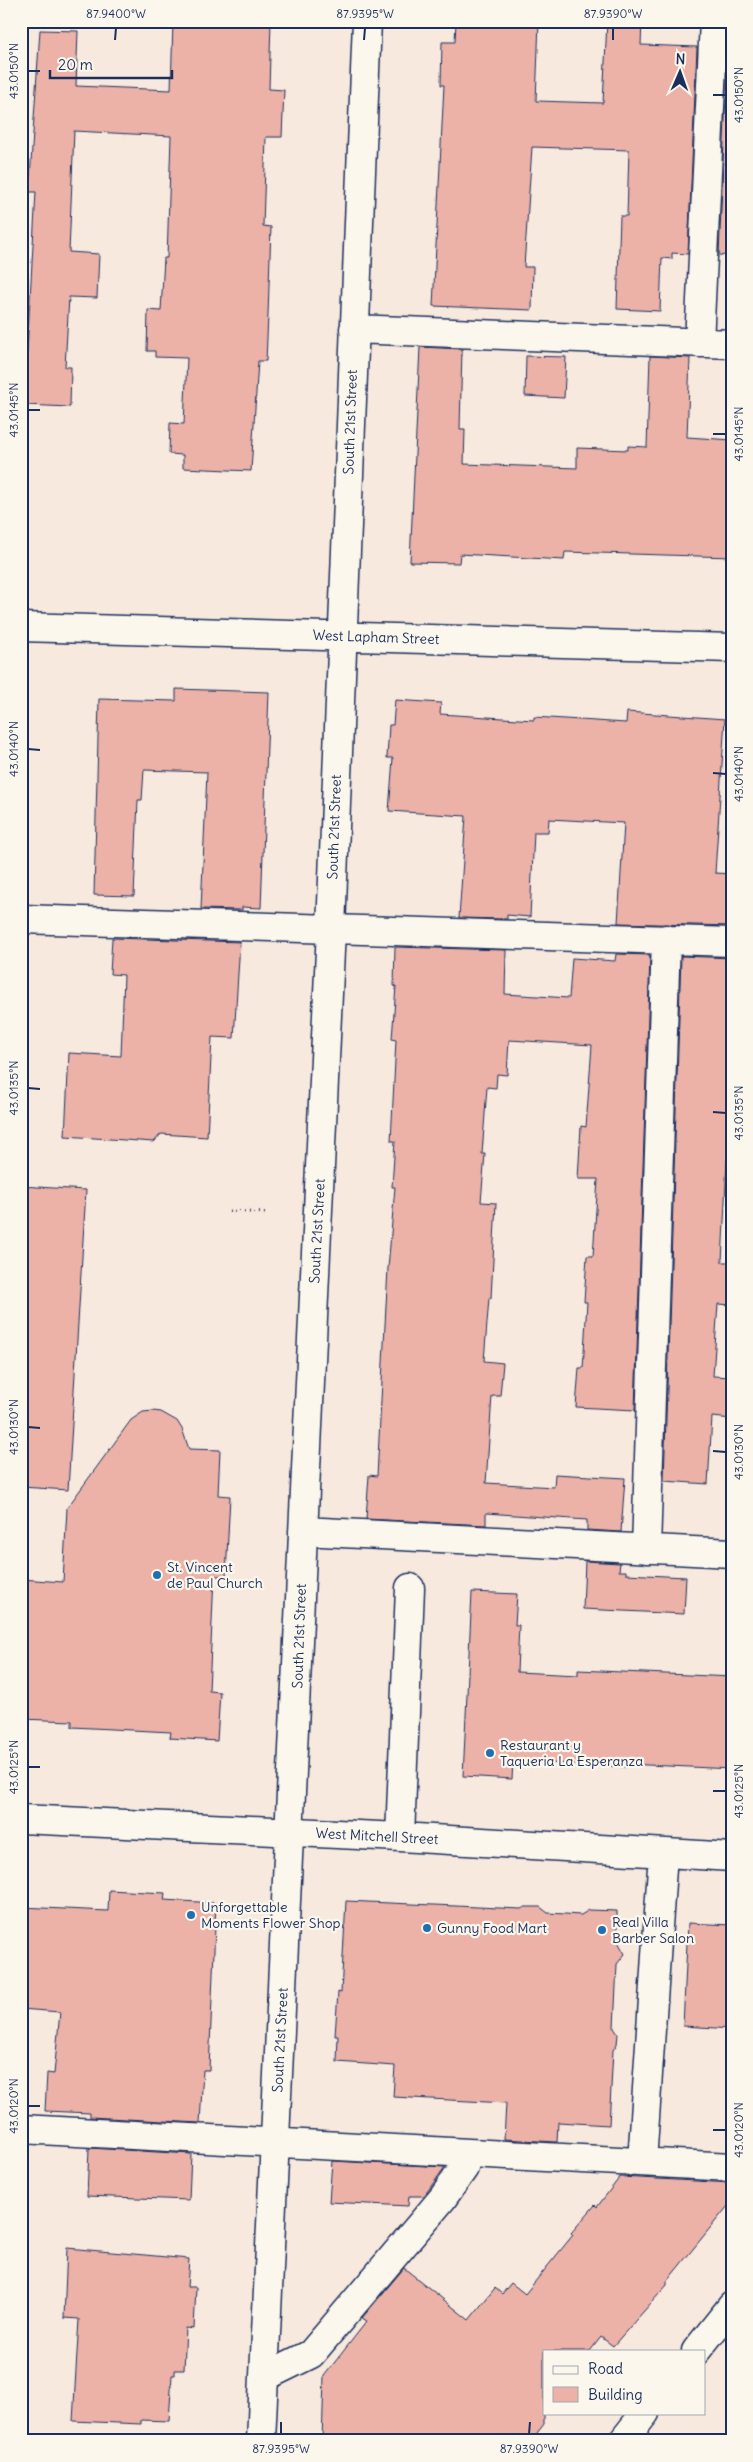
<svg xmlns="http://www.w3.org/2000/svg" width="753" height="2462" font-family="Delius,sans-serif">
	<rect width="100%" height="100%" fill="#f8e9de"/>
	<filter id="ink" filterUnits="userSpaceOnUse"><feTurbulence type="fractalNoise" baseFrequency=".02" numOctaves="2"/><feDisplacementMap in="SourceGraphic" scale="10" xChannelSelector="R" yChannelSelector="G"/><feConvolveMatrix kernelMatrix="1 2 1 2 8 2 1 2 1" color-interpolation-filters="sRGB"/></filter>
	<g filter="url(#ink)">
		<path fill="#ecb2a7" stroke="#1b2f5e" d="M 173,21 L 271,21 L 269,89 L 284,90 L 282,137 L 266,137 L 263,226 L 271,227 L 268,315 L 266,361 L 258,361 L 251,471 L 183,468 L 183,455 L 169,454 L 170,423 L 184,424 L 187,358 L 155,357 L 155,351 L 147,351 L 148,310 L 161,311 L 164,258 L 167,258 L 171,136 L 74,131 L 69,252 L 99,254 L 97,298 L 69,297 L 65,367 L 71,367 L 70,407 L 24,405 L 36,192 L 29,192 L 40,30 L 78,31 L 76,86 L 171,90 Z
			M 456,21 L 539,21 L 536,101 L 603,103 L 607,21 L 642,21 L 641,45 L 697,47 L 688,254 L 672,253 L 672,259 L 662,258 L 660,311 L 617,309 L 620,216 L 627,216 L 629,150 L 532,147 L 524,267 L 533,267 L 532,310 L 433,306 L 444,85 L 441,85 L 442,42 L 455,42 Z
			M 728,49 L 732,49 L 732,256 L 719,255 Z
			M 420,347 L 462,349 L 460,429 L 465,429 L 464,464 L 577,468 L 577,448 L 628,450 L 628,446 L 647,447 L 650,356 L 690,358 L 687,437 L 732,440 L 732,557 L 565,552 L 564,560 L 460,554 L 459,563 L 410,562 Z
			M 526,356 L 566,357 L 564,398 L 525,396 Z
			M 176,689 L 269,692 L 261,908 L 242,907 L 242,910 L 201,909 L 207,772 L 144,770 L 142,800 L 138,800 L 134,896 L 94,895 L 99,699 L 176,701 Z
			M 395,700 L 441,703 L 440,714 L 534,720 L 534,717 L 626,723 L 627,712 L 725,719 L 715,873 L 732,874 L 732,926 L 618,923 L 624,823 L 549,819 L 548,832 L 534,832 L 530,917 L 507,915 L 507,919 L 459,918 L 466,816 L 389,811 L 393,758 L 387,758 L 389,725 L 393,725 Z
			M 112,938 L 240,942 L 234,1038 L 212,1037 L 207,1137 L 161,1134 L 154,1142 L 65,1136 L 69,1053 L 121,1056 L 124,975 L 110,974 Z
			M 395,947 L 506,950 L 505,994 L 569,998 L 572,958 L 615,961 L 616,954 L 650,955 L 635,1410 L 576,1407 L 579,1368 L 583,1368 L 587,1302 L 584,1302 L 587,1256 L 593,1256 L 598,1179 L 578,1179 L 581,1126 L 586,1127 L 592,1045 L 509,1040 L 507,1075 L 497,1074 L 496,1088 L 487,1087 L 482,1154 L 485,1154 L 481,1202 L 496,1203 L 491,1298 L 489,1298 L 484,1361 L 503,1363 L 500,1396 L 492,1396 L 486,1483 L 554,1487 L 555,1474 L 625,1478 L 621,1532 L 587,1530 L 587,1520 L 486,1513 L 486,1525 L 366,1519 L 369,1475 L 377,1476 L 388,1268 L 395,1187 L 392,1187 L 395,1141 L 391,1141 L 396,1040 L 392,1039 L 396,986 L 394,986 Z
			M 681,956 L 732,958 L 732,1160 L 727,1160 L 722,1262 L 732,1262 L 732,1305 L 718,1304 L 713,1376 L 732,1377 L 732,1419 L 712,1417 L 708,1484 L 664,1481 Z
			M 21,1186 L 86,1190 L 68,1490 L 21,1487 Z
			M 153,1411 L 161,1412 L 177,1421 L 182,1429 L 189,1449 L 220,1450 L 218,1495 L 230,1496 L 226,1576 L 214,1576 L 209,1691 L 220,1692 L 217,1741 L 170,1738 L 171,1732 L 72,1727 L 72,1721 L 21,1719 L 21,1579 L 63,1582 L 67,1508 L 131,1420 L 143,1412 Z
			M 585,1561 L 620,1563 L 619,1571 L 626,1571 L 626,1574 L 686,1577 L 684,1614 L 583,1609 Z
			M 472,1592 L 517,1594 L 515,1625 L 519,1625 L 517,1672 L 578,1675 L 578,1670 L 732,1677 L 732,1769 L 626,1764 L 626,1767 L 513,1761 L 512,1779 L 463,1776 Z
			M 109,1890 L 165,1893 L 164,1900 L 216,1903 L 209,2070 L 203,2070 L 200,2123 L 90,2117 L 90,2113 L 45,2111 L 47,2073 L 54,2074 L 60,2012 L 21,2009 L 21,1907 L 108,1911 Z
			M 346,1901 L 521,1909 L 525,1907 L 540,1907 L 548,1913 L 581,1915 L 589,1910 L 617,1911 L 617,1940 L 625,1954 L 617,1964 L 614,2028 L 618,2034 L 617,2044 L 613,2050 L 609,2125 L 558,2122 L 557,2142 L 504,2139 L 506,2103 L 393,2097 L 395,2066 L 337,2062 L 338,2036 L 335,2036 L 338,1992 L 341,1993 Z
			M 688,1923 L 732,1925 L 732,2029 L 683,2026 Z
			M 89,2148 L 191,2154 L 189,2200 L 87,2196 Z
			M 332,2161 L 445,2167 L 424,2196 L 409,2196 L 408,2206 L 329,2202 Z
			M 620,2177 L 732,2183 L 732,2201 L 667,2281 L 667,2285 L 613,2346 L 601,2337 L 590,2351 L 544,2351 L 544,2424 L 531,2441 L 322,2441 L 324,2376 L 367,2321 L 362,2318 L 404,2268 L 469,2320 L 495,2288 L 502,2294 L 511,2283 L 525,2294 L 573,2235 L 571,2233 L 595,2205 L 597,2207 Z
			M 67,2248 L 189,2259 L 187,2287 L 196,2287 L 194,2329 L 186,2328 L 184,2370 L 175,2370 L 175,2375 L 172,2375 L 169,2421 L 141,2420 L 141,2424 L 73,2421 L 79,2319 L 64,2318 Z"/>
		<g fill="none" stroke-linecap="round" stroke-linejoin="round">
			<defs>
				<path id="minor" d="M 354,329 L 732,344
					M 699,343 L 714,21
					M 21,627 L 732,648
					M 21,919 L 732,942
					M 303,1531 L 732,1553
					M 646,1549 L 666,939
					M 21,1819 L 400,1837 L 732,1857
					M 400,1837 L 410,1588
					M 21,2129 L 732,2167
					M 642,2162 L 663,1853
					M 696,2351 L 732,2306
					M 264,2377 L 311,2354 L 442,2199 L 464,2168 L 465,2153
					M 261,2441 L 331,929 L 367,21
					M 623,2441 L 645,2413"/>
			</defs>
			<use href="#minor" stroke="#1b2f5e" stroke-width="31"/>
			<path stroke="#1b2f5e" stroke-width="3" stroke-dasharray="1 4" stroke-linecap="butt" d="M 229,1211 L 266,1213"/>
			<use href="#minor" stroke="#fbf7ec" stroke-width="28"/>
		</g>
	</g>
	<path fill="none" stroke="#1b2f5e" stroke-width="2" d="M 115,40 L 116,28M 364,40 L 365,28M 613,40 L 613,28M 28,71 L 40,71M 713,95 L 726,95M 28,410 L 40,410M 713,434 L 726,434M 28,749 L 40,750M 713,773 L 726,774M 28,1088 L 40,1089M 713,1112 L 726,1113M 28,1427 L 40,1428M 713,1451 L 726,1452M 28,1767 L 40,1767M 713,1791 L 726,1791M 28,2106 L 40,2106M 713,2130 L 726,2130M 281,2434 L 281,2422M 529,2434 L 530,2422"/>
	<g fill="#1f6fb2" stroke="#fbf7ec" stroke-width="2">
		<circle cx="157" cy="1575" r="5"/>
		<circle cx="490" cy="1753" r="5"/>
		<circle cx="191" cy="1915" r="5"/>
		<circle cx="427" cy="1928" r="5"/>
		<circle cx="602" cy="1930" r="5"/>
	</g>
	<g text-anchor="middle" stroke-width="4.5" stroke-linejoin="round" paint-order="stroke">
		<g font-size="14" fill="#1b2f5e" stroke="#fbf7ec">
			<text transform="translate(350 422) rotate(-88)" y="5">South 21st Street</text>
			<text transform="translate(376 637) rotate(2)" y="5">West Lapham Street</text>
			<text transform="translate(334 827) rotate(-88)" y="5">South 21st Street</text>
			<text transform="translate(317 1231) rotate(-87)" y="5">South 21st Street</text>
			<text transform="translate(299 1636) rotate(-88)" y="5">South 21st Street</text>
			<text transform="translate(377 1836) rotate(3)" y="5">West Mitchell Street</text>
			<text transform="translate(280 2040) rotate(-87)" y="5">South 21st Street</text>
		</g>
		<g font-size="14" fill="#1b2f5e" stroke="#fbf7ec" text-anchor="start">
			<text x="167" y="1572">St. Vincent<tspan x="167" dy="16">de Paul Church</tspan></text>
			<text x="500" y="1750">Restaurant y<tspan x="500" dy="16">Taqueria La Esperanza</tspan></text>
			<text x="201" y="1912">Unforgettable<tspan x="201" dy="16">Moments Flower Shop</tspan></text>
			<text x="612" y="1927">Real Villa<tspan x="612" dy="16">Barber Salon</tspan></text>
			<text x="437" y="1933">Gunny Food Mart</text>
		</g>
	</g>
	<rect width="753" height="2462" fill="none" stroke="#fbf7ec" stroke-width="55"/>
	<rect x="543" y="2350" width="162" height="65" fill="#fbf7ec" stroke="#a1a7b3"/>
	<rect x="553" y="2366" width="25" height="8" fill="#fbf7ec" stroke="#a1a7b3"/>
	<text x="588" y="2374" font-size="15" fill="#1b2f5e">Road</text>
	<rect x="553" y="2387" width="25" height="15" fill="#ecb2a7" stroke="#a1a7b3"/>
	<text x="588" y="2400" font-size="15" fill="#1b2f5e">Building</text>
	<g transform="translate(680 72) rotate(2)" stroke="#fbf7ec" stroke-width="4" paint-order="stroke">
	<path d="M0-4L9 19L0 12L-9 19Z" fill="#1b2f5e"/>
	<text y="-8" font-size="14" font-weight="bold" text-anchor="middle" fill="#1b2f5e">N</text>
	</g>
	<path d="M50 70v8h122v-8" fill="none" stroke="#1b2f5e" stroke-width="2.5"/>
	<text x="58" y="70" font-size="15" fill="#1b2f5e" stroke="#fbf7ec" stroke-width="4" paint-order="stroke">20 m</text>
	<rect x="28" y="28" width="698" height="2406" fill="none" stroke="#1b2f5e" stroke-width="2"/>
	<g font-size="12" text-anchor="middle" fill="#1b2f5e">
		<text x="116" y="18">87.9400°W</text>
		<text x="365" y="18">87.9395°W</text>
		<text x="613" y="18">87.9390°W</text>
		<text transform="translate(14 71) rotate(-90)" y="4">43.0150°N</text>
		<text transform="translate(739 95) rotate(-90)" y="4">43.0150°N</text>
		<text transform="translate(14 410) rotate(-90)" y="4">43.0145°N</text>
		<text transform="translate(739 434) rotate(-90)" y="4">43.0145°N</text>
		<text transform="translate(14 749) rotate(-90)" y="4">43.0140°N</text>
		<text transform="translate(739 774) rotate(-90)" y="4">43.0140°N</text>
		<text transform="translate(14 1088) rotate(-90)" y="4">43.0135°N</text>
		<text transform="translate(739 1113) rotate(-90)" y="4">43.0135°N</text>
		<text transform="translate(14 1427) rotate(-90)" y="4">43.0130°N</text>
		<text transform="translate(739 1452) rotate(-90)" y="4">43.0130°N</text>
		<text transform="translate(14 1767) rotate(-90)" y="4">43.0125°N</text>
		<text transform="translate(739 1791) rotate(-90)" y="4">43.0125°N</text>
		<text transform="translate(14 2106) rotate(-90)" y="4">43.0120°N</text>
		<text transform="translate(739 2130) rotate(-90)" y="4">43.0120°N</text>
		<text x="281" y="2453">87.9395°W</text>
		<text x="529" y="2453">87.9390°W</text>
	</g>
</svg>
